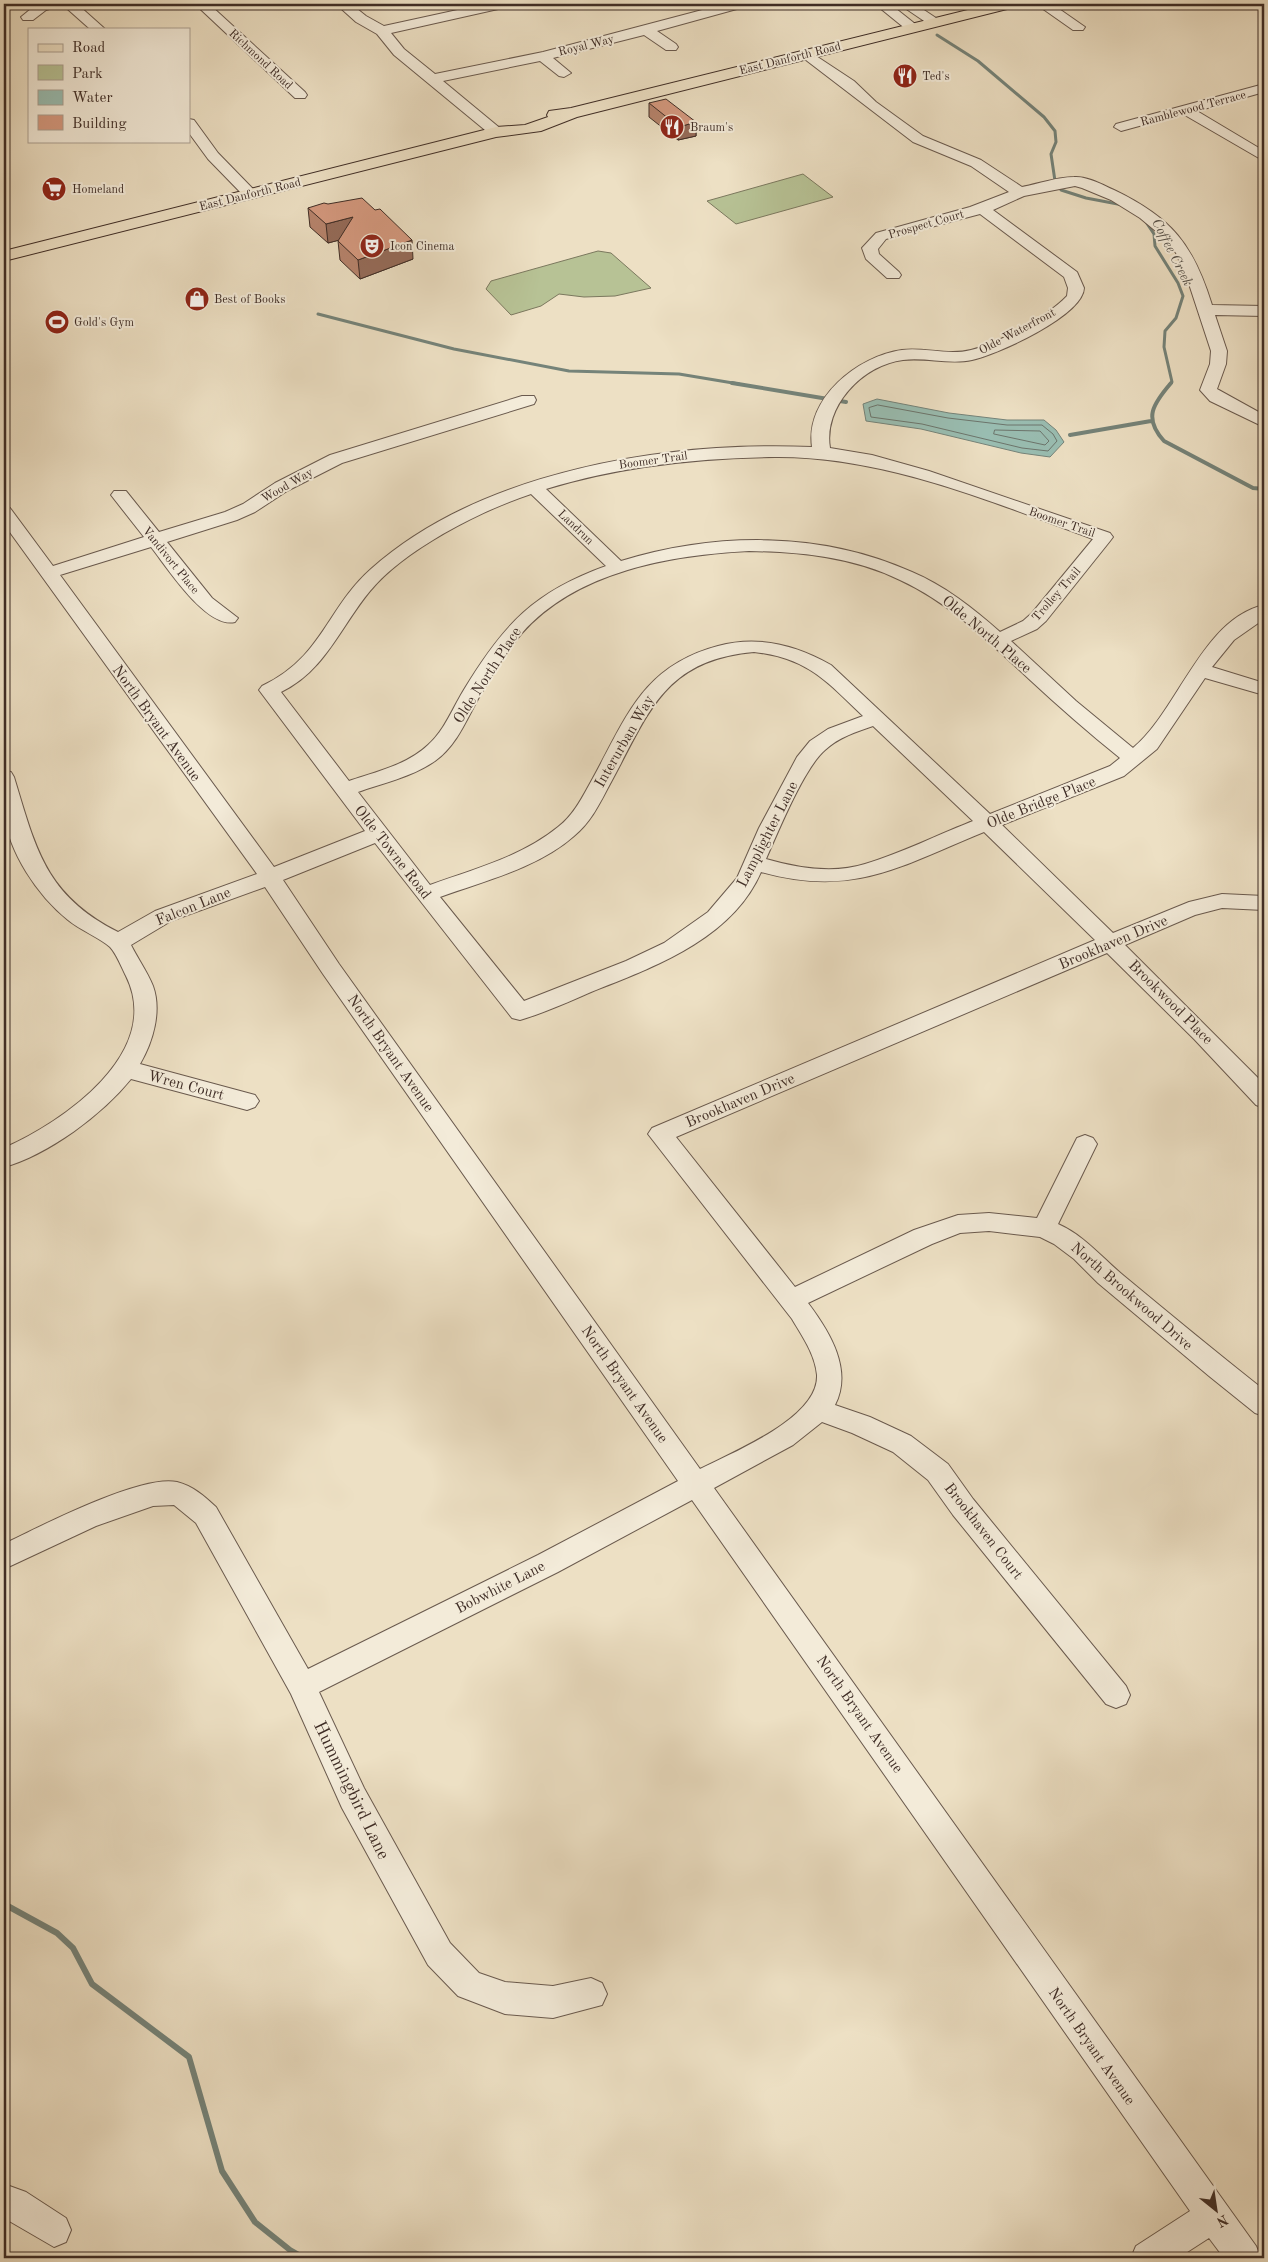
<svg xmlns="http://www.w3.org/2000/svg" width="1268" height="2262" font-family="'Old Standard TT',serif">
	<rect width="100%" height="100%" fill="#ede0c4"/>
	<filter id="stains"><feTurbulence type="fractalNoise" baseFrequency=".004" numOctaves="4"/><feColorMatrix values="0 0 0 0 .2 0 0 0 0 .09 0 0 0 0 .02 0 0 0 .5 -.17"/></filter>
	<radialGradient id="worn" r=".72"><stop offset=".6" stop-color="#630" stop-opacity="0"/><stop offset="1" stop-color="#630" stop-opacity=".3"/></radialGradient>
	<path fill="#b7c295" stroke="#7b785e" d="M 803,174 L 833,197 L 736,224 L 707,201 Z
		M 598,251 L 611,253 L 651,288 L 615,296 L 584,297 L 559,294 L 541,306 L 511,315 L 486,289 L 491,281 Z"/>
	<path fill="#99bdb1" stroke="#758379" d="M 877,399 L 949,413 L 1007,420 L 1044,420 L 1056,430 L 1064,442 L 1050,457 L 1021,453 L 921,429 L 866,421 L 863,404 Z"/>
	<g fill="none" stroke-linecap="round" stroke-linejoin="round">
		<path stroke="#6c756c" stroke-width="1" d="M 878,405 L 948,418 L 1007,425 L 1042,425 L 1053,434 L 1057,441 L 1048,451 L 1022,448 L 922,424 L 871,417 L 869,408 Z
			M 995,430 L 1040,431 L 1049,441 L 1045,445 L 994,434 Z"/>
		<path stroke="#758379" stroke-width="3" d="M 937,35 L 978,61 L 1044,117 L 1055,131 L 1056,142 L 1051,154 L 1055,181 L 1061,190 L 1086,198 L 1123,205
			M 1144,219 L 1154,234 L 1155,246 L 1178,283 L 1183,296 L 1176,318 L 1165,331 L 1164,347 L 1172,382 L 1170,384
			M 318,314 L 454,349 L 569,371 L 679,374 L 739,384"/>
		<path stroke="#758379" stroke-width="4" d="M 732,383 L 846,402
			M 1171,383 C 1153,404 1143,418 1164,441 L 1253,488 L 1264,489
			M 1070,435 L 1151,421"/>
		<path stroke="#758379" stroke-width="6" d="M 4,1904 L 57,1933 L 73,1948 L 92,1984 L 189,2057 L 222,2171 L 255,2222 L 290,2250 L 304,2258"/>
		<defs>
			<path id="minor" d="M 37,4 L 77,4 L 105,29 L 90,29 L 63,5 L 46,10 L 33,20 L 23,20 L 21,17 Z
				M 195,4 L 209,4 L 305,92 L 307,95 L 305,98 L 295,98 Z
				M 336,4 L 351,4 L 366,16 L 384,26 L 485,4 L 508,4 L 507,7 L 391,33 L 404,49 L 435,74 L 543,52 L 725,4 L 746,4 L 744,7 L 657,31 L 676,44 L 678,47 L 676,50 L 666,50 L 644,35 L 553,58 L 571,73 L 564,77 L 559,76 L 540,61 L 443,81 L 501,129 L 503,132 L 496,136 L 491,135 L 394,55 L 377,34 L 356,22 Z
				M 875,4 L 890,4 L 919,27 L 917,30 L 907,30 Z
				M 899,4 L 915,4 L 942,22 L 940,25 L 930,25 Z
				M 1036,4 L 1052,4 L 1085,27 L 1083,30 L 1073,30 Z
				M 807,50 L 854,81 L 876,102 L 923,136 L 981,160 L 1022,187 C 1038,184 1057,177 1074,177 C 1087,176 1103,185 1114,190 C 1172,218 1193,244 1212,305 L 1264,306 L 1264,316 L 1215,315 L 1227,351 L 1226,364 L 1217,389 L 1264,415 L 1264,427 L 1210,401 L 1200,390 L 1210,364 L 1211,351 L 1189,284 L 1176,253 L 1164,238 L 1140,218 L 1111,200 L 1082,188 L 1075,186 L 1024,196 L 993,210 L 1077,272 L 1084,288 C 1083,316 996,355 972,360 C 949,365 926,357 903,360 C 862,365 823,407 830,448 L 872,455 L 929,471 L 1110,533 L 1113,537 L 1110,541 L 1046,621 L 1037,629 L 1011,641 L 1076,701 L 1133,748 C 1178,711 1202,619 1264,605 L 1264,619 L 1234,640 L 1212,667 L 1264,683 L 1264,695 L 1205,678 L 1157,749 L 1124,776 L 1002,825 L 1113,933 L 1189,902 L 1222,894 L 1264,896 L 1264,910 L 1222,908 L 1195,915 L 1125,945 L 1264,1084 L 1264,1108 L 1256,1105 L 1194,1039 L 1107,953 L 676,1137 L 795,1287 L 914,1230 L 958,1215 L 989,1213 L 1037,1218 L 1077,1138 L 1085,1135 L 1093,1138 L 1097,1144 L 1058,1224 C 1085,1236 1102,1258 1124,1276 C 1171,1315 1217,1353 1264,1390 L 1264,1416 L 1255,1413 L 1209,1376 L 1098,1283 L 1074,1259 L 1054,1244 L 1040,1237 L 989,1231 L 960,1233 L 932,1244 L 808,1303 C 830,1332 853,1370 835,1405 L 870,1417 L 911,1436 L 948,1464 L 973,1499 L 1126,1686 L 1130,1695 L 1126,1704 L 1116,1708 L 1106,1704 L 953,1515 L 928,1480 L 893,1452 L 852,1433 L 822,1422 L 793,1445 L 714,1488 L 1256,2246 L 1261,2258 L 1224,2258 L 1209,2238 L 1178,2258 L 1131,2258 L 1136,2246 L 1190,2211 L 692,1500 L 558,1572 L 319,1692 L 364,1788 L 450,1943 L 479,1973 L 505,1982 L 553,1986 L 591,1978 L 602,1983 L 607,1994 L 602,2005 L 553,2018 L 505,2014 L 458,1996 L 428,1965 L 342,1808 L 291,1694 L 196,1523 L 174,1505 L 153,1506 L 96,1526 L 4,1569 L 4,1544 C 39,1527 141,1474 177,1482 C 193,1486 204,1496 216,1507 L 308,1669 L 538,1555 L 678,1481 L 323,974 L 265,887 L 171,921 L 131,945 C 138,959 147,971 153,986 C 162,1011 153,1042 140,1064 L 255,1095 L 259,1101 L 255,1107 L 247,1110 L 131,1079 C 103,1114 48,1155 4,1167 L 4,1148 C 63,1122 164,1053 126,976 C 122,968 116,953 110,947 C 100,938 80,930 68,920 C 38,896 8,852 4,812 C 2,799 4,784 4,771 L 11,772 L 14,777 C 36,849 45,895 118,932 L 155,911 L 257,874 L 4,524 L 4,507 L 10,508 L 53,566 L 144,537 L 111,495 L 114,491 L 126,491 L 159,532 L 225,512 L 243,504 L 275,483 L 330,455 L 522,396 L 534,396 L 536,400 L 534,404 L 342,463 L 287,491 L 255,512 L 237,520 L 167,542 L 212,598 L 238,618 L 235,622 C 206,629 167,567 151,547 L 60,575 L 274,867 L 365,831 L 259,690 L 262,686 C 323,657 326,609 371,569 C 482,470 668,441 812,447 C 805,398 858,356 902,350 C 925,347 948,356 971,350 C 999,343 1047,317 1067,296 L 1068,288 L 1064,277 L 980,214 L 886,239 L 878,249 L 879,254 L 899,272 L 901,275 L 899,278 L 887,278 L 866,259 L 862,248 L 876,233 L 970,207 L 1009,192 L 971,166 L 913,142 L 802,57 L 800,54 ZM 775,457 C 884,456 992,502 1093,539 L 1032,613 L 1023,621 L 1000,632 C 973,608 945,586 912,572 C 821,531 716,532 621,561 L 546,489 C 621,466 697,458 775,457 ZM 531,494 L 606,566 C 534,592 504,624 465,688 C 453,707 445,730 428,745 C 407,765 375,772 349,781 L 281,692 C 325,671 340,627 370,591 C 405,549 480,511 531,494 ZM 749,551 C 801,552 853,557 900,580 C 950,603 989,642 1029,679 C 1058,706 1089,733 1120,758 L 1110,766 L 990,814 L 831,665 C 796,645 758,635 718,646 C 643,666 627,716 593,778 C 583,796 574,815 558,827 C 521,857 474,869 430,885 L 358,792 C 383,783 412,777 435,761 C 456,746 466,721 478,699 C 491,676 505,653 522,633 C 577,571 671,555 749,551 ZM 754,652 C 808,658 826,681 863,716 L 828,729 L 810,741 L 797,757 L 759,828 L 737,878 L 708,912 L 664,943 L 626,961 L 524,1001 L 440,897 C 484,881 538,868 574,836 C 591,822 600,803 610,784 C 649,713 663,660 754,652 ZM 873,726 L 973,821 C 937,835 902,853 865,864 C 834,874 797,868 766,859 C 778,832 804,768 825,750 C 839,737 856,732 873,726 ZM 984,832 L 1095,940 L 652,1128 L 648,1134 L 792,1319 C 802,1336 815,1354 817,1375 C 819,1418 733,1452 700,1469 L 339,964 L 283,880 L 375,843 L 512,1018 L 520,1020 C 544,1013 568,1002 591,992 C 654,967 732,939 761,872 C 854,898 900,866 984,832 Z
				M 1264,84 L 1264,92 L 1197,111 L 1264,151 L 1264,161 L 1183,114 L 1121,131 L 1114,127 L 1116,124 Z
				M 189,119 L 194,120 L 218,153 L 255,191 L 258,194 L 255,197 L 245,197 L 208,159 L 189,133 Z
				M 4,2184 L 26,2192 L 66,2218 L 71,2230 L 66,2242 L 54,2247 L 4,2218 Z"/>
			<path id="major" d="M 992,4 L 1018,4 L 1015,7 L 577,117 L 541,131 L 496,137 L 4,261 L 4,251 L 496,127 L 525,125 L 548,117 L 547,115 L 549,111 L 571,108 Z"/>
		</defs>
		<use href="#minor" stroke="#6a5a4e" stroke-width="2"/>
		<use href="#major" stroke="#3f2d26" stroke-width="2"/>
		<use href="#minor" fill="#f3ebd9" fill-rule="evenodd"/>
		<use href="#major" fill="#ede0c4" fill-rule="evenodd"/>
	</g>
	<path fill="#b7846d" stroke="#3f2d26" d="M 649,103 L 696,122 L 696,136 L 678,140 L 649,117 Z
		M 308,208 L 413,259 L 360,279 L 340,260 L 338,241 L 339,240 L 328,243 L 310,227 Z"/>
	<path fill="#956b59" stroke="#3f2d26" d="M 696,122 L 696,136 L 678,140 L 679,127 Z
		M 353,217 L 355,236 L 328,243 L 326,224 Z
		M 412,240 L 413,259 L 360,279 L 358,260 Z"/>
	<path fill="#d5997f" stroke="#3f2d26" d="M 666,99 L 696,122 L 679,127 L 649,103 Z
		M 362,198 L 375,210 L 380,209 L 412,240 L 358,260 L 338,241 L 353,217 L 326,224 L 308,208 L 324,203 L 328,204 Z"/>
	<defs>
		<symbol id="restaurant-disc" viewBox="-11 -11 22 22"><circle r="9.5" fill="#8f2418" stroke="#f3ebd9"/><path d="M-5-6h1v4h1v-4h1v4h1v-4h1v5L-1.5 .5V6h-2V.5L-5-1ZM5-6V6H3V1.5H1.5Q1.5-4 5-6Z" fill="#fff"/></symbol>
		<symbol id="supermarket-disc" viewBox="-11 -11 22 22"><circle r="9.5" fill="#8f2418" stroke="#f3ebd9"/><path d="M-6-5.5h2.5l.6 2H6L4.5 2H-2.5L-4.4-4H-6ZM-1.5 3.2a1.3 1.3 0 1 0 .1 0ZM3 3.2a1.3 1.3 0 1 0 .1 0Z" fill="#fff"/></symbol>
		<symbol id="theatre-disc" viewBox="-11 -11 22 22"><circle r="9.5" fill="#8f2418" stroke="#f3ebd9"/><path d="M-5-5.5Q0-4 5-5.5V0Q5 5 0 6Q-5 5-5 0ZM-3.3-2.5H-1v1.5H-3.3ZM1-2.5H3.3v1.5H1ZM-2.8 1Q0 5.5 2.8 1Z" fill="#fff"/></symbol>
		<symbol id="shop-disc" viewBox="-11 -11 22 22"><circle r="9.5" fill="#8f2418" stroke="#f3ebd9"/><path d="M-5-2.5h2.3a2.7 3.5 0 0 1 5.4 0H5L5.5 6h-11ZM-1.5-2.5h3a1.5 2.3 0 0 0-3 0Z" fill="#fff"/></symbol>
		<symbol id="stadium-disc" viewBox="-11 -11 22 22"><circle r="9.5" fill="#8f2418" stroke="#f3ebd9"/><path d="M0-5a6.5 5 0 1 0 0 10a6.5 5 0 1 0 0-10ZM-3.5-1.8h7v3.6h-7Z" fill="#fff"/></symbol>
	</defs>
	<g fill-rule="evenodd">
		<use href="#restaurant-disc" x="891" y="62" width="28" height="28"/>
		<use href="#restaurant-disc" x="658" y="113" width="28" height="28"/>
		<use href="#supermarket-disc" x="40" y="175" width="28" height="28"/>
		<use href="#theatre-disc" x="358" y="232" width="28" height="28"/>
		<use href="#shop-disc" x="183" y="285" width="28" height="28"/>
		<use href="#stadium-disc" x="43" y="308" width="28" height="28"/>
	</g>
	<g text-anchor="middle" stroke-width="4" stroke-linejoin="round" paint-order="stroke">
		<g font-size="12" fill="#3f2d26" stroke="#f3ebd9">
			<text transform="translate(586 45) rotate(-14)" y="4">Royal Way</text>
			<text transform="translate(790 58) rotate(-14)" y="4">East Danforth Road</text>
			<text transform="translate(261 59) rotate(43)" y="4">Richmond Road</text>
			<text transform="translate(1193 108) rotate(-15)" y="4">Ramblewood Terrace</text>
			<text transform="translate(250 194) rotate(-14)" y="4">East Danforth Road</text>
			<text transform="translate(926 224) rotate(-16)" y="4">Prospect Court</text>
			<text transform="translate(1017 331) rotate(-28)" y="4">Olde Waterfront</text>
			<text transform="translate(653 460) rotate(-8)" y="4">Boomer Trail</text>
			<text transform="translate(287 485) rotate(-30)" y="4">Wood Way</text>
			<text transform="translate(1062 522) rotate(19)" y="4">Boomer Trail</text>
			<text transform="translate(576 527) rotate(44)" y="4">Landrun</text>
			<text transform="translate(171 560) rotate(51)" y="4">Vandivort Place</text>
			<text transform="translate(1056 594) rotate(-49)" y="4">Trolley Trail</text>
		</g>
		<g font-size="12" fill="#3f2d26" stroke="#f3ebd9" text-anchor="start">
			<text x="922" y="80">Ted's</text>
			<text x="690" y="131">Braum's</text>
			<text x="72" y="193">Homeland</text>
			<text x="390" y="250">Icon Cinema</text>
			<text x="214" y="303">Best of Books</text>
			<text x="74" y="326">Gold's Gym</text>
		</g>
		<g font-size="14" font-style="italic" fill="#565149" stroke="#f3ebd9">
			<text transform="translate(1173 252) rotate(63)" y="5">Coffee Creek</text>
		</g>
		<g font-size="15" fill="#3f2d26" stroke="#f3ebd9">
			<text transform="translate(987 634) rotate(40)" y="5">Olde North Place</text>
			<text transform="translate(487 675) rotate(-57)" y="5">Olde North Place</text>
			<text transform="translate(157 723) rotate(54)" y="5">North Bryant Avenue</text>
			<text transform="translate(624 741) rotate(-60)" y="5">Interurban Way</text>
			<text transform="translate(1041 802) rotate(-22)" y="5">Olde Bridge Place</text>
			<text transform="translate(767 834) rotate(-63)" y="5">Lamplighter Lane</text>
			<text transform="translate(393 852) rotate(52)" y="5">Olde Towne Road</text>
			<text transform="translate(193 906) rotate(-22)" y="5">Falcon Lane</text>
			<text transform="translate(1113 942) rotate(-23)" y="5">Brookhaven Drive</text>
			<text transform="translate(1171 1002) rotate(45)" y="5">Brookwood Place</text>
			<text transform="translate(391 1053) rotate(55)" y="5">North Bryant Avenue</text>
			<text transform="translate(186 1085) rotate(15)" y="5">Wren Court</text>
			<text transform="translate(740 1100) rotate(-23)" y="5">Brookhaven Drive</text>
			<text transform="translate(1132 1296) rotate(41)" y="5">North Brookwood Drive</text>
			<text transform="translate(625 1384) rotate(55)" y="5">North Bryant Avenue</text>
			<text transform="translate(984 1531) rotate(52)" y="5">Brookhaven Court</text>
			<text transform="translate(500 1587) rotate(-27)" y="5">Bobwhite Lane</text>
			<text transform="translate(860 1714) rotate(55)" y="5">North Bryant Avenue</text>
			<text transform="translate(1092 2046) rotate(55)" y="5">North Bryant Avenue</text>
		</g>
		<g font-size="18" fill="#3f2d26" stroke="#f3ebd9">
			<text transform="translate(352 1790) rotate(64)" y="6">Hummingbird Lane</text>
		</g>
	</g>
	<rect width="1268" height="2262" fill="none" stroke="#ede0c4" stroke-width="20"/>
	<rect x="5" y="5" width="1258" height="2252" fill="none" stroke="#3f2d26" stroke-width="2.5"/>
	<rect x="10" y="10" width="1248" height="2242" fill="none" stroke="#3f2d26"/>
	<rect x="28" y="28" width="162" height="115" fill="#f3ebd9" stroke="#ab9f91"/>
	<rect x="38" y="44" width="25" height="8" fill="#ede0c4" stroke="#ab9f91"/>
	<text x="72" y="52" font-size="15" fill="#3f2d26">Road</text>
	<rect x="38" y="65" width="25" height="15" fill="#b7c295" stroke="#ab9f91"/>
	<text x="72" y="78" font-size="15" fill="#3f2d26">Park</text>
	<rect x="38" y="90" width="25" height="15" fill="#99bdb1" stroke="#ab9f91"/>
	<text x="72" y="102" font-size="15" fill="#3f2d26">Water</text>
	<rect x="38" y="115" width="25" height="15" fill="#d5997f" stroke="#ab9f91"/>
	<text x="72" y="128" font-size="15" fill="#3f2d26">Building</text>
	<g transform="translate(1216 2210) rotate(150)" stroke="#f3ebd9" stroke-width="4" paint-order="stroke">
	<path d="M0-4L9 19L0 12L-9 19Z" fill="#3f2d26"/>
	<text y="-8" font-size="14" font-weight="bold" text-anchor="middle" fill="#3f2d26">N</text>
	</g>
	<rect width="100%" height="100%" filter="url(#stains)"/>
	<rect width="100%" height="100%" fill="url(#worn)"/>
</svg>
